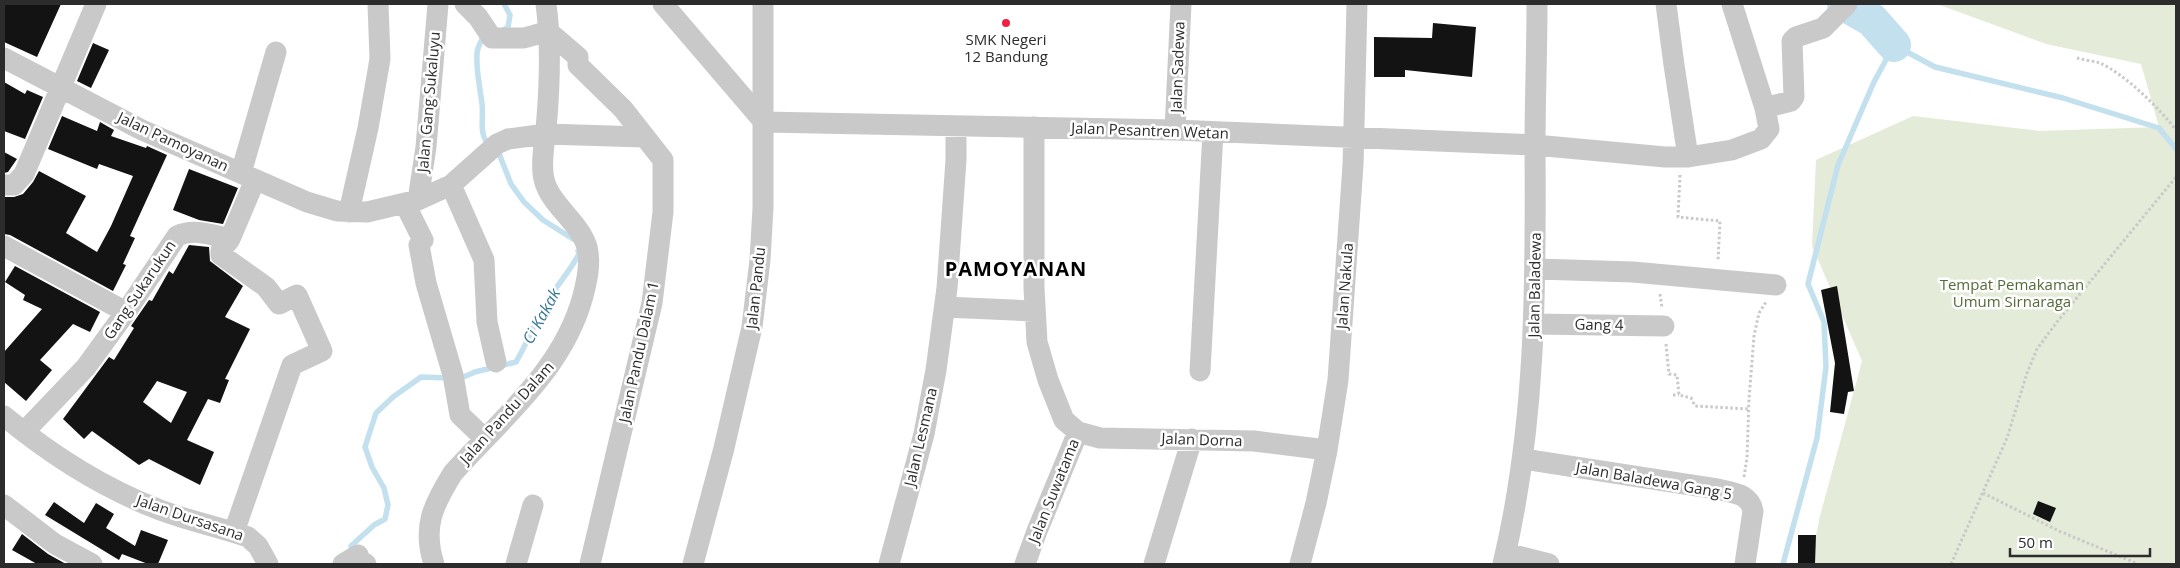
<svg xmlns="http://www.w3.org/2000/svg" width="2180" height="568" font-family="'Open Sans',sans-serif">
	<rect width="100%" height="100%" fill="#fff"/>
	<path fill="#e4ebd8" d="M 1937,4 L 2176,4 L 2176,564 L 1810,564 L 1820,516 L 1862,361 L 1812,246 L 1816,160 L 1913,116 L 2040,131 L 2159,127 L 2141,64 L 2046,44 Z"/>
	<g fill="none" stroke-linecap="round" stroke-linejoin="round">
		<path stroke="#c2e0ed" stroke-width="5.5" d="M 502,31 L 508,27 L 510,15 L 504,4
			M 484,36 C 481,41 477,48 477,54 C 476,71 480,87 482,104 C 484,118 478,133 489,145
			M 496,151 L 500,156 L 511,184 L 524,202 L 543,220 L 573,239
			M 459,379 L 475,372 L 516,362 C 528,342 536,319 548,300 C 558,284 570,271 579,254 L 578,251
			M 353,553 L 351,546 L 374,525 L 385,519 L 388,505 L 384,488 L 372,467 L 365,447 L 376,413 L 393,397 L 421,377 L 450,378
			M 1783,564 L 1817,438 L 1826,367 L 1824,322 L 1808,284 L 1838,165 L 1874,82 L 1894,45 L 1935,67 L 2063,98 L 2159,128 L 2176,149"/>
		<path stroke="#c2e0ed" stroke-width="34" d="M 1844,4 L 1872,20 L 1894,45"/>
	</g>
	<path fill="#131313" fill-rule="evenodd" d="M 4,4 L 61,4 L 37,57 L 4,42 Z
		M 1433,23 L 1476,27 L 1472,77 L 1405,70 L 1405,77 L 1374,77 L 1374,37 L 1432,38 Z
		M 93,43 L 109,50 L 91,88 L 77,81 Z
		M 4,82 L 25,94 L 27,90 L 43,97 L 25,139 L 4,131 Z
		M 62,116 L 97,131 L 100,122 L 114,130 L 111,136 L 146,148 L 147,146 L 167,155 L 130,236 L 135,238 L 123,264 L 126,265 L 113,291 L 10,235 L 4,234 L 4,197 L 14,197 L 23,194 L 33,182 L 39,171 L 86,196 L 66,233 L 97,252 L 111,226 L 133,176 L 99,164 L 97,169 L 48,149 Z
		M 4,152 L 17,159 L 8,172 L 4,173 Z
		M 189,169 L 238,188 L 223,224 L 199,220 L 173,210 Z
		M 189,245 L 209,247 L 210,261 L 243,286 L 225,317 L 250,329 L 225,379 L 229,380 L 220,403 L 208,399 L 187,440 L 214,452 L 200,485 L 149,459 L 139,465 L 92,431 L 84,439 L 63,419 L 109,357 L 114,360 L 134,328 L 131,326 L 149,300 L 152,301 L 169,271 L 173,274 ZM 157,381 L 187,392 L 171,423 L 143,402 Z
		M 15,266 L 100,312 L 90,332 L 73,324 L 40,360 L 52,370 L 26,401 L 4,382 L 4,352 L 42,309 L 23,300 L 25,295 L 5,282 Z
		M 1837,286 L 1854,391 L 1848,392 L 1844,414 L 1830,412 L 1835,363 L 1821,290 Z
		M 2038,501 L 2056,508 L 2050,522 L 2033,514 Z
		M 54,502 L 84,523 L 96,503 L 114,514 L 106,528 L 135,546 L 141,530 L 168,540 L 158,564 L 148,564 L 122,554 L 119,560 L 45,515 Z
		M 22,534 L 48,554 L 66,564 L 37,564 L 12,550 Z
		M 1798,535 L 1816,535 L 1815,564 L 1798,564 Z"/>
	<g fill="none" stroke-linecap="round" stroke-linejoin="round">
		<path stroke="#c9c9c9" stroke-width="3" stroke-dasharray="2.5 2.5" stroke-linecap="butt" d="M 2077,58 C 2084,60 2093,61 2100,63 C 2126,75 2159,108 2176,130
			M 1680,175 L 1678,217 L 1720,221 L 1718,261
			M 1660,294 L 1662,308
			M 1666,344 L 1669,374 L 1677,375 L 1679,395 L 1691,398 L 1695,406 L 1749,409
			M 1673,395 L 1679,395
			M 1744,477 L 1747,458 L 1749,399 L 1754,336 L 1759,313 L 1766,302
			M 1983,493 L 2059,531 L 2138,564
			M 1951,564 L 2007,438 L 2027,373 L 2037,349 L 2057,322 L 2176,177"/>
		<path stroke="#c9c9c9" stroke-width="21" d="M 465,4 L 478,17 L 492,38 L 524,38 L 549,31
			M 663,4 L 764,122
			M 1666,4 L 1674,65 L 1688,157
			M 550,33 L 578,57 L 578,65 L 623,109 L 663,160 L 663,212 L 652,303 L 590,564
			M 4,58 L 142,130 L 307,202 L 337,211 L 367,212 L 418,200 L 451,185 L 497,144 L 508,139 L 546,134 L 643,137
			M 1765,108 L 1791,101 L 1794,97 L 1792,41 L 1796,37 L 1823,28 L 1847,4
			M 764,122 L 1175,130 L 1535,145 L 1665,157 L 1688,157 L 1732,150 L 1761,139 L 1769,129 L 1765,108 L 1732,4
			M 1034,127 L 1034,288 L 1037,342 L 1048,380 L 1064,420 L 1078,432 L 1100,438 L 1254,441 L 1327,450
			M 1175,130 L 1181,4
			M 241,173 L 276,52
			M 4,185 L 14,185 L 24,174 L 96,4
			M 451,185 L 484,260 L 487,322 L 496,362
			M 418,200 L 426,147 L 438,4
			M 405,204 L 423,240 L 419,245 L 426,283 L 453,375 L 460,415 L 484,438
			M 349,212 L 368,128 L 380,59 L 378,4
			M 4,246 L 126,312
			M 1537,269 L 1633,272 L 1776,285
			M 945,307 L 1034,311
			M 1535,324 L 1664,326
			M 1200,371 L 1213,132
			M 4,416 C 51,455 103,488 160,510 C 189,521 219,527 248,537 L 258,546 L 268,564
			M 24,432 L 86,367 L 126,312 L 177,236 C 194,228 212,235 230,239
			M 1523,459 L 1717,489 C 1732,493 1750,493 1753,511 L 1745,564
			M 4,505 L 55,544 L 92,564
			M 234,532 L 292,365 L 322,351 L 297,295 L 279,304 L 266,287 L 221,255 L 221,250 L 230,239 L 255,180
			M 1506,553 L 1549,564
			M 343,564 L 358,555 L 360,560 L 366,564
			M 434,564 C 422,527 433,505 453,473 C 502,418 563,370 583,296 C 587,281 591,263 587,247 C 579,220 545,202 543,173 C 541,155 546,135 547,117 C 550,79 551,41 546,4
			M 516,564 L 533,505
			M 693,564 L 724,448 L 752,327 L 760,260 L 763,208 L 763,4
			M 889,564 L 924,434 L 936,370 L 947,288 L 956,160 L 956,127
			M 1025,564 L 1037,531 L 1078,432
			M 1154,564 L 1192,439
			M 1300,564 L 1316,503 L 1327,450 L 1338,380 L 1353,165 L 1357,4
			M 1503,564 C 1536,426 1536,288 1535,147 C 1535,99 1537,52 1537,4"/>
	</g>
	<circle fill="#f12042" stroke="#fff" stroke-width="2" cx="1006" cy="23" r="5"/>
	<g text-anchor="middle" stroke-width="5" stroke-linejoin="round" paint-order="stroke">
		<g font-size="15" fill="#2c2c2c" stroke="#fff">
			<text x="1006" y="45">SMK Negeri<tspan x="1006" dy="17">12 Bandung</tspan></text>
		</g>
		<g font-size="15" fill="#2c2c2c" stroke="#fff">
			<text transform="translate(1178 67) rotate(-88)" y="5">Jalan Sadewa</text>
			<text transform="translate(429 102) rotate(-85)" y="5">Jalan Gang Sukaluyu</text>
			<text transform="translate(1150 131) rotate(2)" y="5">Jalan Pesantren Wetan</text>
			<text transform="translate(173 142) rotate(25)" y="5">Jalan Pamoyanan</text>
			<text transform="translate(1535 285) rotate(-89)" y="5">Jalan Baladewa</text>
			<text transform="translate(1345 286) rotate(-86)" y="5">Jalan Nakula</text>
			<text transform="translate(756 288) rotate(-84)" y="5">Jalan Pandu</text>
			<text transform="translate(140 290) rotate(-56)" y="5">Gang Sukarukun</text>
			<text transform="translate(1599 325) rotate(1)" y="5">Gang 4</text>
			<text transform="translate(639 352) rotate(-78)" y="5">Jalan Pandu Dalam 1</text>
			<text transform="translate(507 413) rotate(-48)" y="5">Jalan Pandu Dalam</text>
			<text transform="translate(921 437) rotate(-77)" y="5">Jalan Lesmana</text>
			<text transform="translate(1202 440) rotate(2)" y="5">Jalan Dorna</text>
			<text transform="translate(1654 481) rotate(10)" y="5">Jalan Baladewa Gang 5</text>
			<text transform="translate(1054 491) rotate(-68)" y="5">Jalan Suwatama</text>
			<text transform="translate(190 518) rotate(19)" y="5">Jalan Dursasana</text>
		</g>
		<g font-size="15" fill="#546a37" stroke="#fff">
			<text x="2012" y="290">Tempat Pemakaman<tspan x="2012" dy="17">Umum Sirnaraga</tspan></text>
		</g>
		<g font-size="16" font-style="italic" fill="#357793" stroke="#fff">
			<text transform="translate(541 316) rotate(-61)" y="6">Ci Kakak</text>
		</g>
		<g font-size="20" font-weight="bold" letter-spacing="1" fill="#000" stroke="#fff">
			<text x="1016" y="276">PAMOYANAN</text>
		</g>
	</g>
	<rect width="2180" height="568" fill="none" stroke="#2c2c2c" stroke-width="10"/>
	<path d="M2010 548v8h140v-8" fill="none" stroke="#2c2c2c" stroke-width="2.5"/>
	<text x="2018" y="548" font-size="15" fill="#2c2c2c" stroke="#ffffff" stroke-width="4" paint-order="stroke">50 m</text>
</svg>
